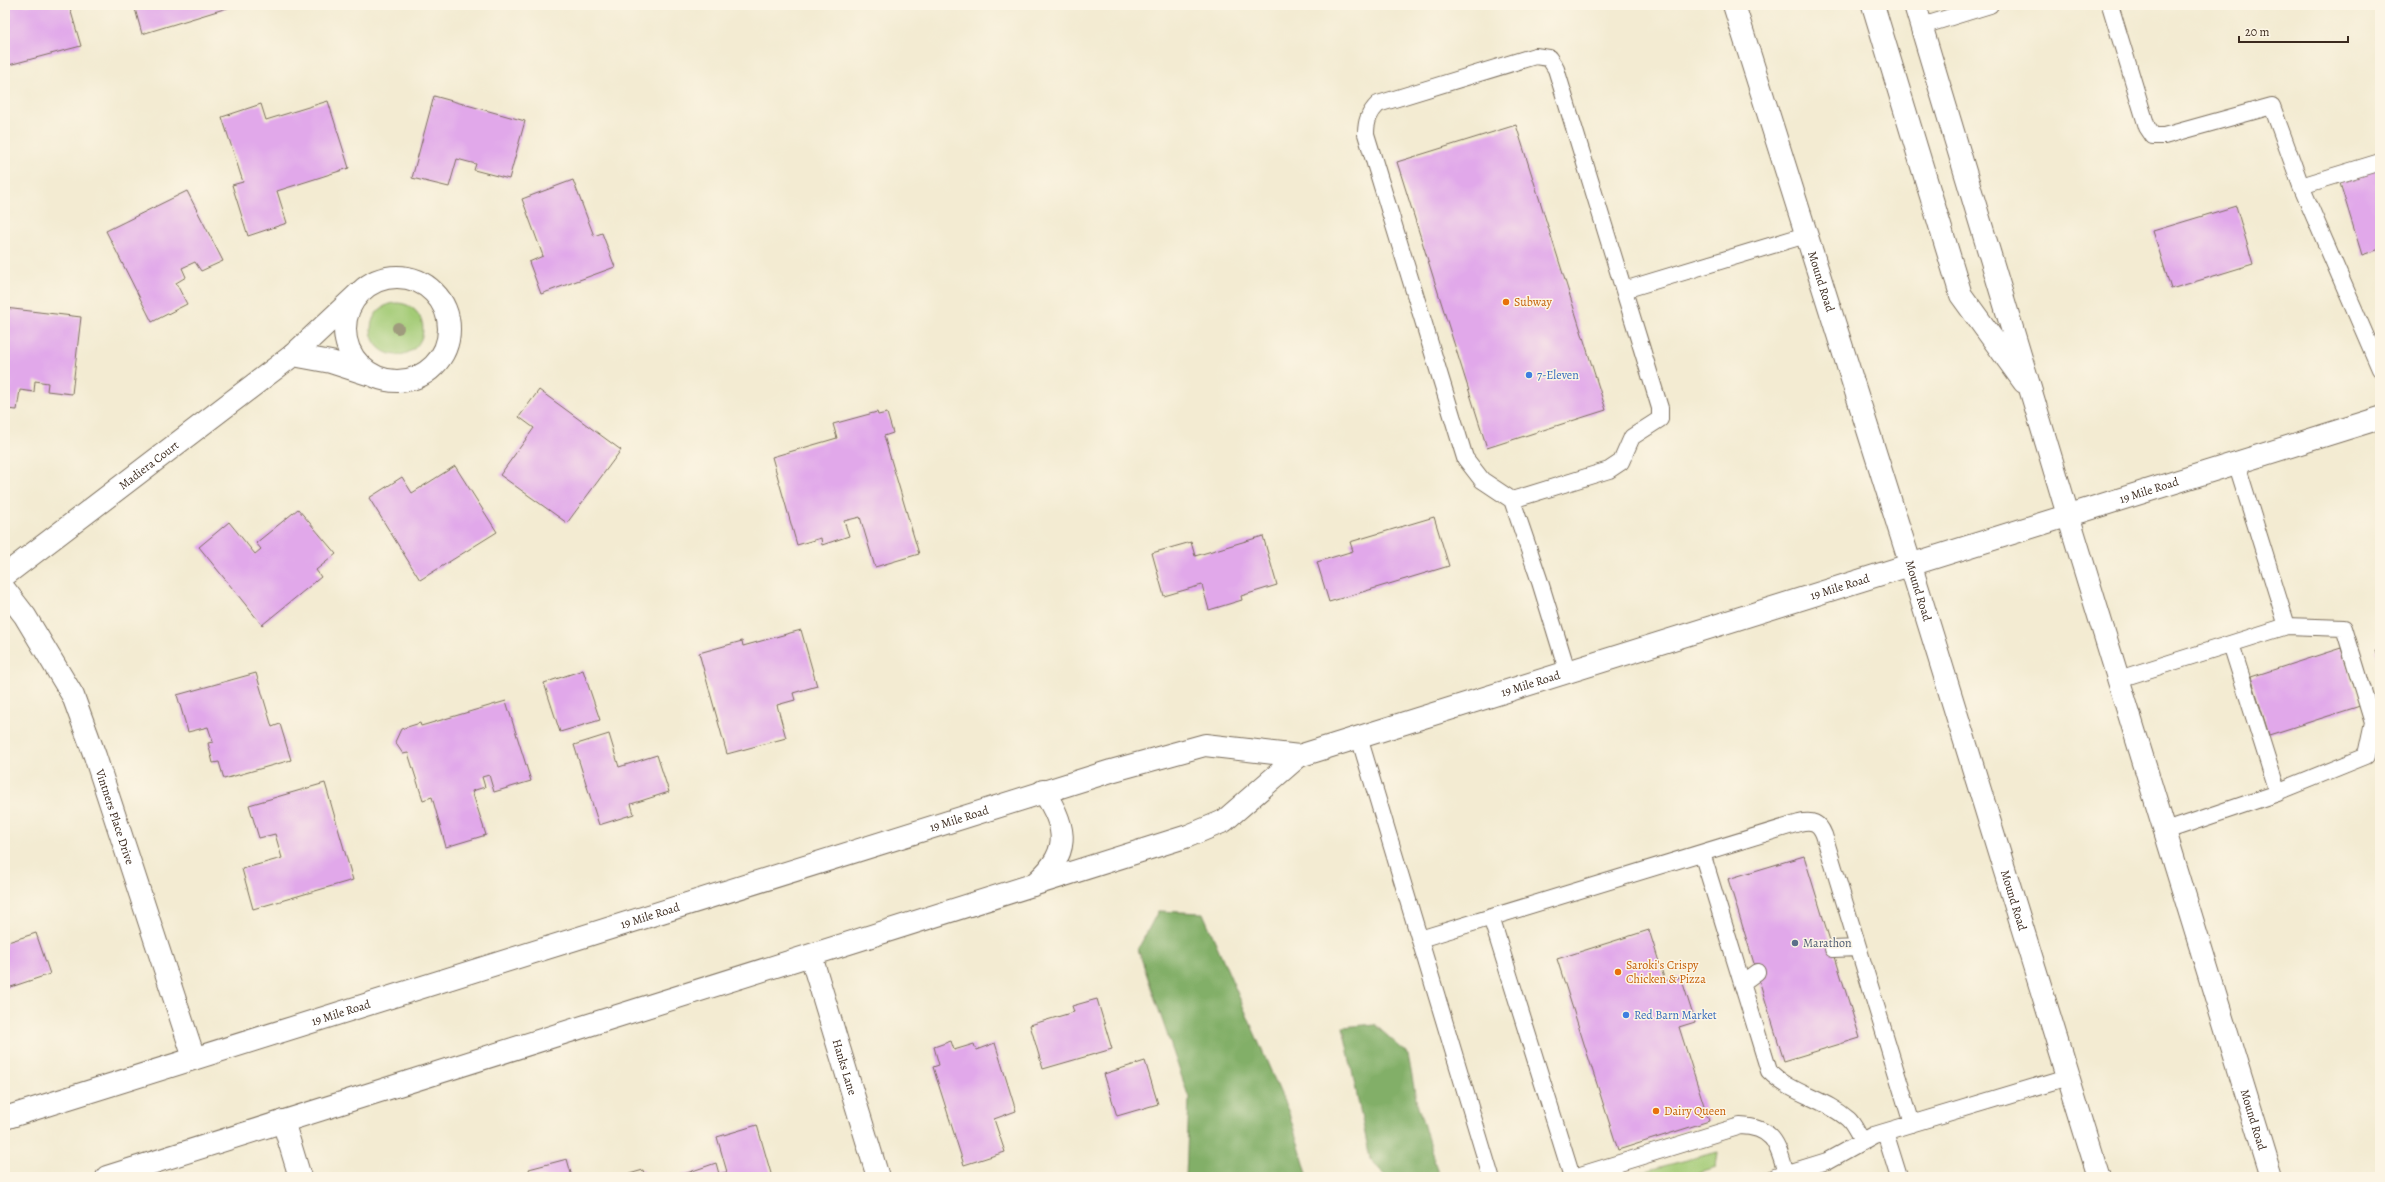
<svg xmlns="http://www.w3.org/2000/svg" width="2385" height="1182" font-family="Alegreya,serif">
	<rect width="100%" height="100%" fill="#fcf5e5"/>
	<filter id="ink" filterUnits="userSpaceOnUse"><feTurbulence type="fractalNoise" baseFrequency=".025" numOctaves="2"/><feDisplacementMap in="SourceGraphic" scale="8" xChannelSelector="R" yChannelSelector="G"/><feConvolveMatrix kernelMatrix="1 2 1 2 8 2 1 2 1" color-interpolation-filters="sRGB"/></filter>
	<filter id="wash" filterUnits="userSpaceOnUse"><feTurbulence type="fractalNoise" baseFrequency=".012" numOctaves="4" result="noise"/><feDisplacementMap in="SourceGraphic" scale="16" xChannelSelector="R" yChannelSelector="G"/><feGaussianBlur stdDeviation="0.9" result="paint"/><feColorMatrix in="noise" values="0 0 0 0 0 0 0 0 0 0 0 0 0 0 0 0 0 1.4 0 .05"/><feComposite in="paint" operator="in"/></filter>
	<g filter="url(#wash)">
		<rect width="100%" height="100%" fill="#f3ebd2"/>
		<path fill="#a3cb76" stroke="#6f7a4a" d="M371 329a26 26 0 1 1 52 0a26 26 0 1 1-52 0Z
			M 1718,1152 L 1716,1167 L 1684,1177 L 1621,1177 Z"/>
		<path fill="#82af67" stroke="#5e6c42" d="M 1158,911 L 1203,913 L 1289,1113 L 1308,1177 L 1186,1177 L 1189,1098 L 1138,949 Z
			M 1374,1024 L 1408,1054 L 1416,1099 L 1439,1177 L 1386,1177 L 1370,1158 L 1343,1027 Z"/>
		<g id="blocks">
			<path fill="#e1a8ea" d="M 5,5 L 69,5 L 81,46 L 5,66 Z
				M 134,5 L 237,5 L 142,34 Z
				M 434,96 L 525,121 L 509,179 L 474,170 L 476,164 L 457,159 L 449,187 L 412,178 Z
				M 328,101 L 349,168 L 277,191 L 287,223 L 248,236 L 232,185 L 243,182 L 222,117 L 261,104 L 266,120 Z
				M 1516,125 L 1606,410 L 1487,448 L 1397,162 Z
				M 2380,168 L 2380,249 L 2362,255 L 2339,180 Z
				M 573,180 L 594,236 L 602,233 L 615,267 L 541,294 L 529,262 L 543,256 L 522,199 Z
				M 187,191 L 223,261 L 201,271 L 195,262 L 182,268 L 186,277 L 176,283 L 187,304 L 152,322 L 106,231 Z
				M 2236,206 L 2253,264 L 2171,289 L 2153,231 Z
				M 5,308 L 81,317 L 72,394 L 47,391 L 48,383 L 35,381 L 34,392 L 20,390 L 17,410 L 5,409 Z
				M 539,390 L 621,450 L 567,523 L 500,475 L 534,428 L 519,417 Z
				M 877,412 L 878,415 L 887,413 L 893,433 L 884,436 L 919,554 L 875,567 L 860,517 L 844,521 L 849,536 L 822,545 L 821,538 L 797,545 L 772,457 L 837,438 L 833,424 Z
				M 455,466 L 497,532 L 420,580 L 369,498 L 402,477 L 412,493 Z
				M 298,509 L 336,554 L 316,570 L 321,577 L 262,625 L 199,547 L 229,522 L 255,554 L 261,549 L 256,543 Z
				M 1434,517 L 1449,566 L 1329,602 L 1317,562 L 1353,551 L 1350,542 Z
				M 1263,536 L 1277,585 L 1241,596 L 1242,600 L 1209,610 L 1202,585 L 1164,596 L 1152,553 L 1191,542 L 1195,556 Z
				M 801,630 L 817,686 L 793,693 L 795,700 L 777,705 L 786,738 L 727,754 L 699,653 L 742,641 L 743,646 Z
				M 2341,648 L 2360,706 L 2269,735 L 2251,677 Z
				M 2380,649 L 2380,665 L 2375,651 Z
				M 583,670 L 600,720 L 560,732 L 544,683 Z
				M 256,673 L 272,727 L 280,724 L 291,760 L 224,779 L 219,762 L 213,763 L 208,743 L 213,742 L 208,727 L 188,732 L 177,695 Z
				M 506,701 L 531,781 L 494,792 L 489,775 L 482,777 L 485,787 L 472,791 L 486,835 L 446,847 L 432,797 L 423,800 L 408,753 L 403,754 L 395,742 L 401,729 L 420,723 L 421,726 Z
				M 609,734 L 619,767 L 657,755 L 669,792 L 631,804 L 634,814 L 599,825 L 574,745 Z
				M 325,783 L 353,880 L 253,909 L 242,869 L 282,858 L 275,834 L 259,838 L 249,805 Z
				M 1804,856 L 1860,1038 L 1784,1061 L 1728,879 Z
				M 1649,930 L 1665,981 L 1681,977 L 1695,1022 L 1679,1027 L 1709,1121 L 1618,1150 L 1557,959 Z
				M 36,933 L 50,974 L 5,989 L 5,943 Z
				M 1097,999 L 1112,1049 L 1043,1069 L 1030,1025 L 1074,1012 L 1072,1006 Z
				M 951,1041 L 954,1050 L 974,1044 L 976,1050 L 995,1043 L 1016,1111 L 994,1119 L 1005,1152 L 964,1165 L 933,1067 L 939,1065 L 934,1047 Z
				M 1145,1061 L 1158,1104 L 1117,1116 L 1104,1074 Z
				M 757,1125 L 772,1177 L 675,1177 L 716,1163 L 719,1174 L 727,1172 L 717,1137 Z
				M 567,1159 L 572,1177 L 531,1177 L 529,1169 Z
				M 643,1170 L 645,1177 L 619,1177 Z"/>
		</g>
	</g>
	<g filter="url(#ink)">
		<use href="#blocks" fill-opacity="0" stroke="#7b6e5d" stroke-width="1"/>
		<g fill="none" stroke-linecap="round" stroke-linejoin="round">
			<defs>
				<path id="lane" d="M 2110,5 L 2147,127 L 2153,136 L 2164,136 L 2272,106 L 2301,186 L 2380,369
					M 1922,26 L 1990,5
					M 2301,186 L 2380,162
					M 1624,290 L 1806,235
					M 1512,500 L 1609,470 L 1621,462 L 1632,437 L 1660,419 L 1660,408 L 1556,69 L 1549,58 L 1535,56 L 1378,104 C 1369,113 1366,121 1366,134 L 1465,458 L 1482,480 L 1512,500 L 1540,582 L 1567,670
					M 2119,679 L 2287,626 L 2236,462
					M 1359,737 L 1491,1177
					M 2277,792 L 2366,756 L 2373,723 L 2344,628 L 2287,626
					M 2166,831 L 2278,793 L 2231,644
					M 1702,853 L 1769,1071 C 1791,1094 1824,1098 1848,1119 C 1854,1124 1858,1135 1863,1142
					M 1491,917 L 1572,1177
					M 1420,939 L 1799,823 C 1812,820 1819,822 1824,835 L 1912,1124
					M 1833,949 L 1858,948
					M 1742,983 L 1757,972
					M 1885,1132 L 1899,1177
					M 1574,1177 L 1740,1126 C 1776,1127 1778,1147 1787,1177
					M 1775,1177 L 1827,1161 L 1874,1135 L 2068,1077"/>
				<g id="street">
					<circle cx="397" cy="329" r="52"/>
					<path d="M 293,355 L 331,362 L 368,374"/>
					<path id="s1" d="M 5,575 L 293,355 L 359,293"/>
					<path id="s2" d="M 5,590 L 25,616 L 73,696 L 95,756 L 194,1058"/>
					<path id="s3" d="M 811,956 L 878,1177"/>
					<path d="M 283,1121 L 300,1177"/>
				</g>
				<g id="secondary">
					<path id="s4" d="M 1734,5 L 1910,563 L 2099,1177"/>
					<path d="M 1873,5 L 1961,295 L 2024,382"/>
					<path id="s5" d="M 1915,5 L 2068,515 L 2271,1177"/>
					<path d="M 1033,885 C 1070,855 1069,829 1043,791"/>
					<path id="s6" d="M 5,1118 L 1111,771 L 1205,745 L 1299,756 L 2380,418"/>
					<path d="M 107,1177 L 1188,836 L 1224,821 L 1299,756"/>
				</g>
			</defs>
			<use href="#lane" stroke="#7b6e5d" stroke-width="18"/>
			<use href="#street" stroke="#7b6e5d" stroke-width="24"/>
			<use href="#secondary" stroke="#7b6e5d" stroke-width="24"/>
			<use href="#lane" stroke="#fff" stroke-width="16"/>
			<use href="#street" stroke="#fff" stroke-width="22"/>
			<use href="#secondary" stroke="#fff" stroke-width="22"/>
		</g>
		<circle fill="#9f9b7d" cx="398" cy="328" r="6"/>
	</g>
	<g fill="#e8710a" stroke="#fcf5e5" stroke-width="1.5">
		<circle cx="1506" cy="302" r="4"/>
		<circle cx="1618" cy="972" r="4"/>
		<circle cx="1656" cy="1111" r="4"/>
	</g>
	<g fill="#3f7fe0" stroke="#fcf5e5" stroke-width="1.5">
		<circle cx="1529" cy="375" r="4"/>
		<circle cx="1626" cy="1015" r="4"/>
	</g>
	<circle fill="#5c6f8a" stroke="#fcf5e5" stroke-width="1.5" cx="1795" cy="943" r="4"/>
	<g text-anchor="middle" stroke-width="3" stroke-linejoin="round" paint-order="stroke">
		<g font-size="12" fill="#3b2a1e" stroke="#fcf5e5">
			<text dy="4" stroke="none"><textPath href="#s4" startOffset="290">Mound Road</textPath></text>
			<text dy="4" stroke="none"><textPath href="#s1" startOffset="181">Madiera Court</textPath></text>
			<text dy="4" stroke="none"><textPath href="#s6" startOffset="2242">19 Mile Road</textPath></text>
			<text dy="4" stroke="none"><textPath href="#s6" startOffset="1918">19 Mile Road</textPath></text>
			<text dy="4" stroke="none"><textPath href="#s4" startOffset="614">Mound Road</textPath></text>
			<text dy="4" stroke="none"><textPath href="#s6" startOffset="1594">19 Mile Road</textPath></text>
			<text dy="4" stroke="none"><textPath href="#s2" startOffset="254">Vintners Place Drive</textPath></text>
			<text dy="4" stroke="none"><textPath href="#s6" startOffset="1000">19 Mile Road</textPath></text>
			<text dy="4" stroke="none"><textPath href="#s4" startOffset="938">Mound Road</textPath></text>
			<text dy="4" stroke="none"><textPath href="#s6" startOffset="676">19 Mile Road</textPath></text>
			<text dy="4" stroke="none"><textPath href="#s6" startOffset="352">19 Mile Road</textPath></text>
			<text dy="4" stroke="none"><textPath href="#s3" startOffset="116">Hanks Lane</textPath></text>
			<text dy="4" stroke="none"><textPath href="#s5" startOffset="1165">Mound Road</textPath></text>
		</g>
		<g font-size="12" fill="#c56008" stroke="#fcf5e5" text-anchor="start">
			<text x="1514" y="306">Subway</text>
			<text x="1626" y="969">Saroki's Crispy<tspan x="1626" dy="14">Chicken &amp; Pizza</tspan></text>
			<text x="1664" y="1115">Dairy Queen</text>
		</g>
		<g font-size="12" fill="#366cbe" stroke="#fcf5e5" text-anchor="start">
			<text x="1537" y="379">7-Eleven</text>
			<text x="1634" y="1019">Red Barn Market</text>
		</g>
		<g font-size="12" fill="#4e5e75" stroke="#fcf5e5" text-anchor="start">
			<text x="1803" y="947">Marathon</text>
		</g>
	</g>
	<rect width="2385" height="1182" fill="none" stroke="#fcf5e5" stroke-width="20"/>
	<path d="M2239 36v6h109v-6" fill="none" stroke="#3b2a1e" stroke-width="2"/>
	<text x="2245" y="36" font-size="12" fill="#3b2a1e" stroke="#fcf5e5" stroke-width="3" paint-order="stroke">20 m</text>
</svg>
